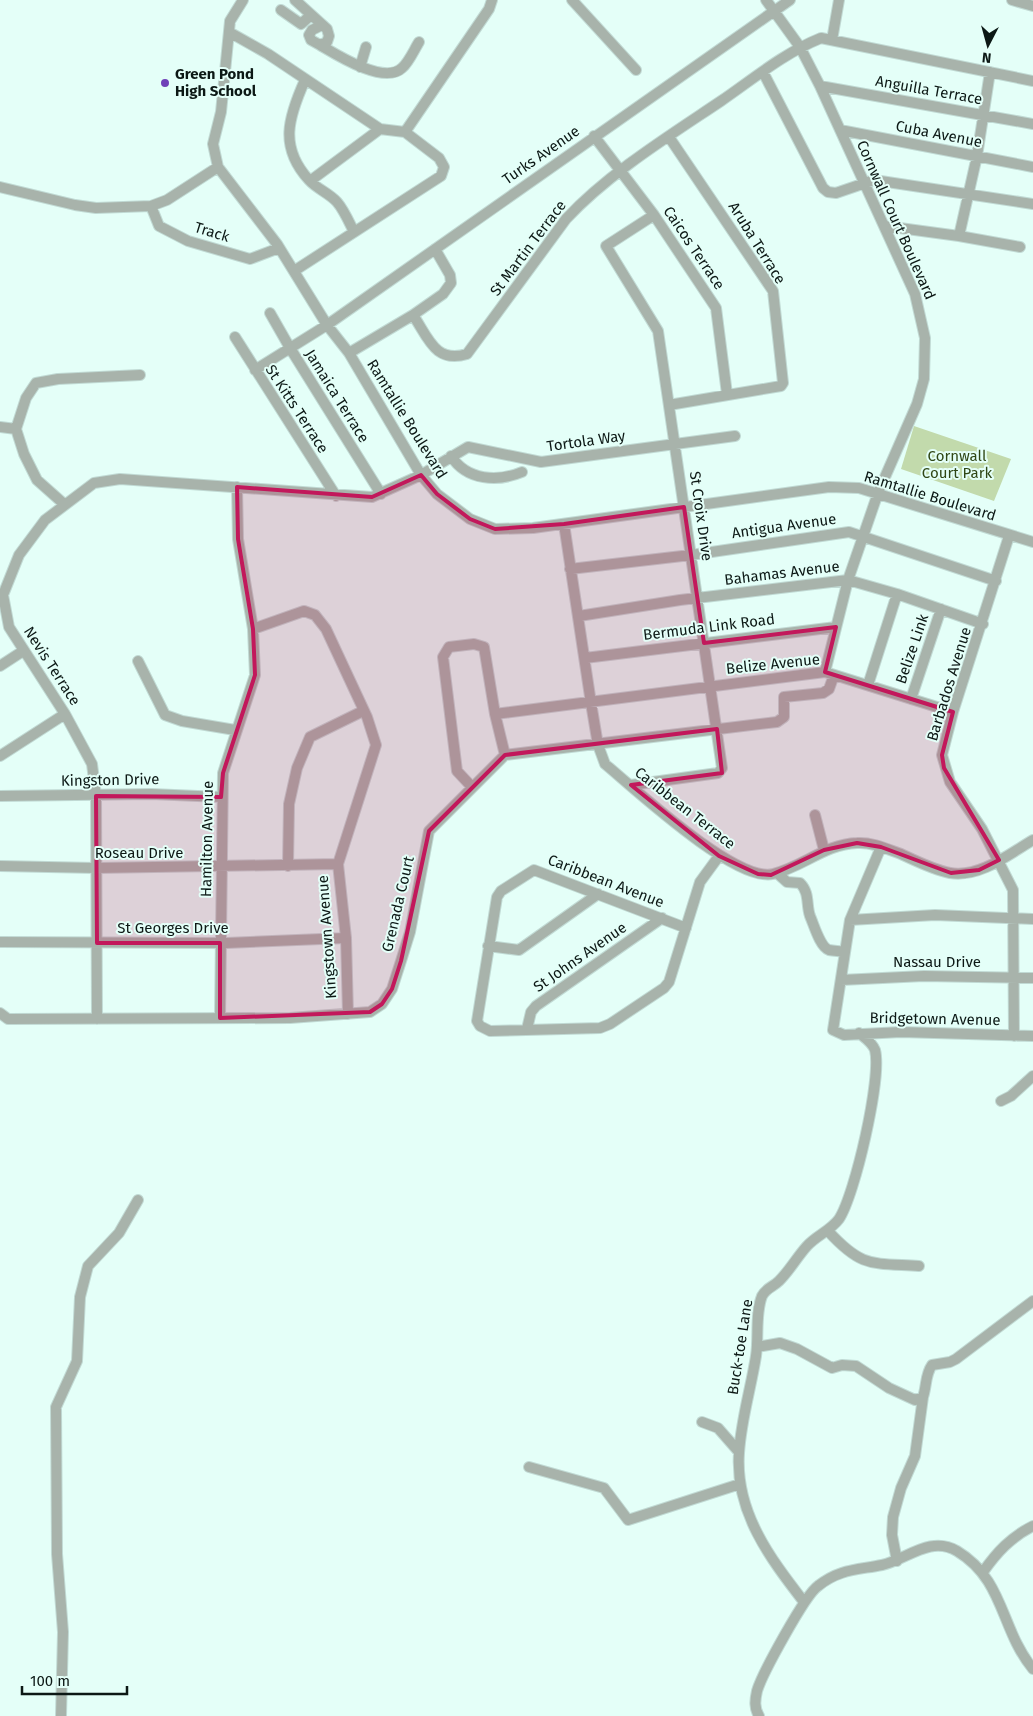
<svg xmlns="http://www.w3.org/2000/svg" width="1033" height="1716" font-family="'Fira Sans',sans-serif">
	<rect width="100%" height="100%" fill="#e4fff8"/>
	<path fill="#c2daac" d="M 914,426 L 1011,459 L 994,501 L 901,469 Z"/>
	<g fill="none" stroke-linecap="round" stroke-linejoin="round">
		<defs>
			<path id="minor" d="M 243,0 L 230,21 L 221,112 L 213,144 L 218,167 L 277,244 L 327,325 L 349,353 L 421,475 L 437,494 L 470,519 L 495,529 L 533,528 L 829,487 L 859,488 L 1033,542
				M 295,0 L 327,29 L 329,36 L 327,42 L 320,45 L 311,40 L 309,35 L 312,30 L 322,25
				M 572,0 L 636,70
				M 766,0 L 800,47 L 820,86 L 915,294 L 925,338 L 924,379 L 917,404 L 878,493 L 848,580 L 825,672
				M 1012,0 L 1033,6
				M 281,10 L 301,24 L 311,15
				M 229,32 L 268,54 L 380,129 L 405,132 L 489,9 L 492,0
				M 832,40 L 839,0
				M 320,45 C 337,55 384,85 402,68 C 409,62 414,50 419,42
				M 360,67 L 366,47
				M 763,72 L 823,188 L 828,192 L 836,193 L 874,180 L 1033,204
				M 305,80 C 288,118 279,147 309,180 C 317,189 329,193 337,202 C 344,210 349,222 354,232
				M 820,86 L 1033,124
				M 840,130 L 1033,167
				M 594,136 L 654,215 L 716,308 L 727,394
				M 669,137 L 773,291 L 783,383 L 781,386 L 669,405
				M 310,181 L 380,129
				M 0,187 L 75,205 L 96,208 L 151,206 L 167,200 L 218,167
				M 151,206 L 159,226 L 188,241 L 250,259 L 279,248
				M 885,226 L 959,236 L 1020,247
				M 959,236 L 977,156 L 990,72
				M 294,271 L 441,176 L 444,167 L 439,158 L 405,132
				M 270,313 L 290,348 L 381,494
				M 413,315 L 443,294 L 451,283 L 450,275 L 435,249
				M 235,337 L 336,496
				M 349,353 L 413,315 C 428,337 435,364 467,354 L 566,219 C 609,173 669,136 721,101 C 753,79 784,53 821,38 L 1033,81
				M 255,370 L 327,325 L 790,0
				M 0,427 L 16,429
				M 451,456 C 467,481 498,482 522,472
				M 64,504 L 37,480 L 24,454 L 16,429 L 26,398 L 36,383 L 58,379 L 140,375
				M 564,524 L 591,703 L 598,745 L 605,764 C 635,789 736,883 773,874 C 803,867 825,844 857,843 C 872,842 887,849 901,854 C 916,861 934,870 950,873 C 980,878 1009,854 1033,840
				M 1009,536 L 953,712 L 942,755 L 950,782 L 982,829 L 1013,890 L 1014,1036
				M 570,569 L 691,555 L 849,532 L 996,581
				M 579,616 L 680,600 L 848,580 L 897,594 L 983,624
				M 253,629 L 304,611 L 315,615 L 326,629 L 367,717 L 376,745 L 338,864 L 346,938 L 348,1014
				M 585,658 L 836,627
				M 138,661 L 165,715 L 182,721 L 235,730
				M 0,666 L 23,651
				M 868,685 L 897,594
				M 911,699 L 941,609
				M 495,714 L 505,755
				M 0,756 L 65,714
				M 631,785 L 718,773 L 722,768 L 658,331 L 606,246 L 654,215
				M 471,786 L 457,771 L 443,657 L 449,647 L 474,644 L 484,647 L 495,714 L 825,672 L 953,712
				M 0,796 L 151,794 L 221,797
				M 815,815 L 824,850
				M 881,847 L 850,920 L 833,1030 L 844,1035 L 901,1032 L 1033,1036
				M 0,866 L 96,868 L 338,864
				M 288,866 L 289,804 L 297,768 L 310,737 L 363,711
				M 777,873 L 787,882 L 800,883 C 810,893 806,905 810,916 C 814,925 820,947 829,950 C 834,951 840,951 845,952
				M 850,920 L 935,915 L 1033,919
				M 686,928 L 534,870 L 501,891 L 497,897 L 477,1021 L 480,1026 L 490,1031 L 600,1028 L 610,1024 L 664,988 L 669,982 L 700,882 L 719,856
				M 0,942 L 226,943 L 346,938
				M 488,946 L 519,950 L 598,894
				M 841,980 L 924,976 L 1033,978
				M 0,1013 L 8,1019 L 290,1018 L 370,1012 L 382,1004 L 392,989 L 401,961 L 410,932 L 429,831 L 505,755 L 777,722 L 784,717 L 784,697 L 823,693 L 829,689 L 834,675
				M 220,1018 L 223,773 L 255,675 L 253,629 L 238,539 L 237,487
				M 97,1019 L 96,796 L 92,764 L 65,714 L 9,627 L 3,595 L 19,555 L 45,520 L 94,483 L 120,479 L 372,497 L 421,475 L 468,447 L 541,462 L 735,436
				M 527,1029 L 531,1012 L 536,1006 L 662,918
				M 1001,1101 L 1011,1096 L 1033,1076
				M 828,1231 C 862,1268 871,1263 919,1266
				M 757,1347 L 780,1343 L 797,1349 L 832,1368 L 842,1365 L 856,1366 L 889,1388 L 915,1400 L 923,1397 C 927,1385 925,1375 932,1365 L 950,1362 L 956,1359 L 1033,1301
				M 702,1422 L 718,1428 L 739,1452
				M 529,1467 L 604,1488 L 628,1520 L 740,1484
				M 897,1561 L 892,1535 L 893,1517 L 901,1488 L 915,1456 L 923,1397
				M 983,1572 C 997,1552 1011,1537 1033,1526
				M 804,1602 C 770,1558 735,1512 739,1453 C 741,1420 751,1388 756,1356 C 759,1337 755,1314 762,1296 C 766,1288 773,1287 779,1281 C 790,1270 797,1257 807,1246 C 817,1235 830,1231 839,1219 C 855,1195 882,1077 875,1050 C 872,1042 865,1038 859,1033
				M 61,1716 L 63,1632 L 57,1554 L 56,1407 L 77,1361 L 80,1297 L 88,1266 L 119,1233 L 138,1200
				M 759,1716 C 754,1708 755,1700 757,1691 C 762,1674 805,1595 818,1586 C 839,1569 857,1570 882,1565 C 906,1560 930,1535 957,1551 C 1005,1580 1000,1629 1033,1669"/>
		</defs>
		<use href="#minor" stroke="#c1dad4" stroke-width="12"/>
		<use href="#minor" stroke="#a8b3ab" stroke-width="10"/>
	</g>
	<path fill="#c2185b" fill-opacity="0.2" stroke="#c2185b" stroke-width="4" stroke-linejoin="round" d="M 421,475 L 437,494 L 470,519 L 495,529 L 564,524 L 684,507 L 704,643 L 836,627 L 825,672 L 953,712 L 942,755 L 944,768 L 999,860 L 979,870 L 951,873 L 881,847 L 857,843 L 824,850 L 771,875 L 758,874 L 719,856 L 631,785 L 722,773 L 717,729 L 505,755 L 429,831 L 401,961 L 392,989 L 382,1004 L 370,1012 L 220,1018 L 220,943 L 97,943 L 96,796 L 221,797 L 223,773 L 255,675 L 253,629 L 238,539 L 237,487 L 372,497 Z"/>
	<circle fill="#6f41b8" stroke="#e4fff8" stroke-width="2" cx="165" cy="83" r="5"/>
	<g text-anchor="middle" stroke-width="4" stroke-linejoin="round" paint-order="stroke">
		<g font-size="15" font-weight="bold" fill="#0c1815" stroke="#e4fff8" text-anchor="start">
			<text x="175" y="79">Green Pond<tspan x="175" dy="17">High School</tspan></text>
		</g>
		<g font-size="15" fill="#0c1815" stroke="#e4fff8">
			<text transform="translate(929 90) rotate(10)" y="5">Anguilla Terrace</text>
			<text transform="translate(939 134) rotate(11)" y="5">Cuba Avenue</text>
			<text transform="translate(541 155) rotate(-35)" y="5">Turks Avenue</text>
			<text transform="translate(896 220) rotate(66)" y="5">Cornwall Court Boulevard</text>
			<text transform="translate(212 232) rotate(17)" y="5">Track</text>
			<text transform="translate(757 243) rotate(58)" y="5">Aruba Terrace</text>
			<text transform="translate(528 248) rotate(-53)" y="5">St Martin Terrace</text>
			<text transform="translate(694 248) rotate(56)" y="5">Caicos Terrace</text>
			<text transform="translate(337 396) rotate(58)" y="5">Jamaica Terrace</text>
			<text transform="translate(297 409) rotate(57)" y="5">St Kitts Terrace</text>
			<text transform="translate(407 419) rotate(58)" y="5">Ramtallie Boulevard</text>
			<text transform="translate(586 441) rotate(-8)" y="5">Tortola Way</text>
			<text transform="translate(930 496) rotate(17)" y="5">Ramtallie Boulevard</text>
			<text transform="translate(701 516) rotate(82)" y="5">St Croix Drive</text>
			<text transform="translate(784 526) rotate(-8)" y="5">Antigua Avenue</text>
			<text transform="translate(782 573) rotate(-7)" y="5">Bahamas Avenue</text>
			<text transform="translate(709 627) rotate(-7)" y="5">Bermuda Link Road</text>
			<text transform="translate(912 649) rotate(-71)" y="5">Belize Link</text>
			<text transform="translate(773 664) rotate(-6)" y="5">Belize Avenue</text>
			<text transform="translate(52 666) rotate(57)" y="5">Nevis Terrace</text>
			<text transform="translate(949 684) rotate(-73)" y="5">Barbados Avenue</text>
			<text transform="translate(110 780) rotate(-1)" y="5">Kingston Drive</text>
			<text transform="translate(685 808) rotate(38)" y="5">Caribbean Terrace</text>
			<text transform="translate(207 839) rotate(-89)" y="5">Hamilton Avenue</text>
			<text x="139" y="858">Roseau Drive</text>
			<text transform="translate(606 881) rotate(21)" y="5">Caribbean Avenue</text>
			<text transform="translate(398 904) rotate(-77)" y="5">Grenada Court</text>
			<text x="173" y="933">St Georges Drive</text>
			<text transform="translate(327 937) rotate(-94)" y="5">Kingstown Avenue</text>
			<text transform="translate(580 957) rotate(-35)" y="5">St Johns Avenue</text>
			<text x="937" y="967">Nassau Drive</text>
			<text transform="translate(935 1019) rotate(1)" y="5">Bridgetown Avenue</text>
			<text transform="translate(740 1347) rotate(-81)" y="5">Buck-toe Lane</text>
		</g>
		<g font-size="15" fill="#2f4614" stroke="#e4fff8">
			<text x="957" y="461">Cornwall<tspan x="957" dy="17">Court Park</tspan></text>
		</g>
	</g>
	<g transform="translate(988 45) rotate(186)" stroke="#e4fff8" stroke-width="4" paint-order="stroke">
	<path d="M0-4L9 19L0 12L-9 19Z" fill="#0c1815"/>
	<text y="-8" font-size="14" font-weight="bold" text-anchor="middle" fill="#0c1815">N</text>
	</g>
	<path d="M22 1686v8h105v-8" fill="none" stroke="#0c1815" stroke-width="2.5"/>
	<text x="30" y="1686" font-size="15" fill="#0c1815" stroke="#e4fff8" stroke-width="4" paint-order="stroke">100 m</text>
</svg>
